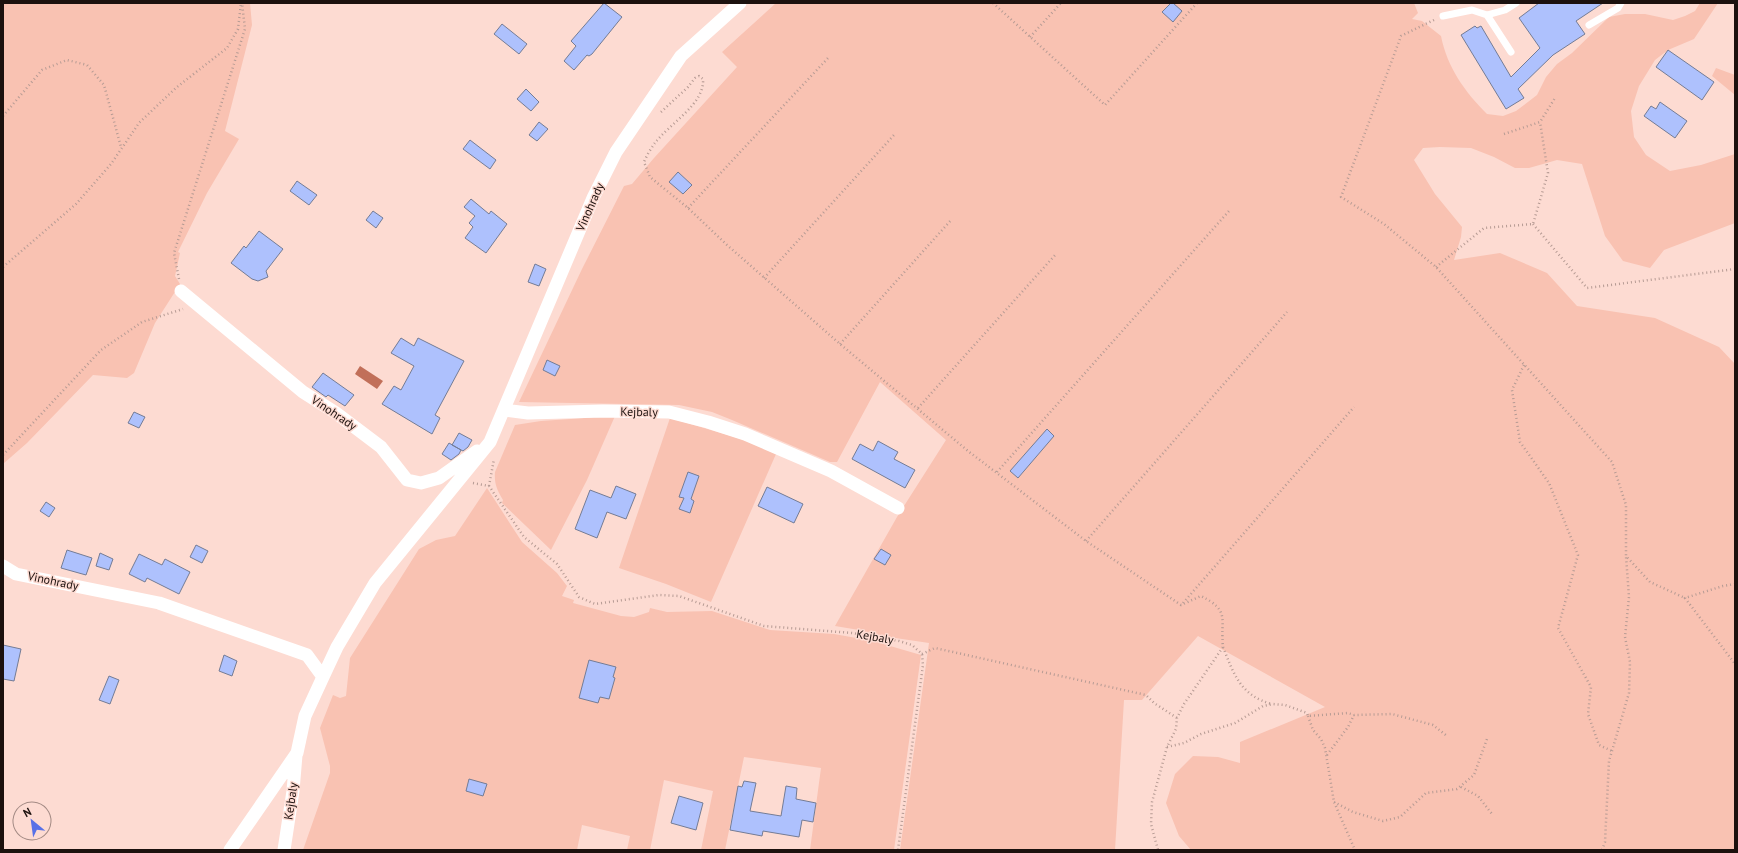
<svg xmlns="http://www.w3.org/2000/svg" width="1738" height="853" font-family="'PT Sans',sans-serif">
	<rect width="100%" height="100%" fill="#fddbd2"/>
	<path fill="#f9c2b2" d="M 3,3 L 250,3 L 252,25 L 225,131 L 239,139 L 207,193 L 178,252 L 180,253 L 175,276 L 180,284 L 155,323 L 134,373 L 127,378 L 93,375 L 27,443 L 3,464 Z
		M 776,3 L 1414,3 L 1418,13 L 1412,19 L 1422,21 L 1441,36 C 1447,67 1465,92 1487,114 L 1503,116 L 1516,111 L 1537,95 L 1546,77 L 1557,64 L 1572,53 L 1609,17 L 1625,14 L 1645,14 L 1673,20 L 1685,16 L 1695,11 L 1700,3 L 1718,3 L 1694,39 L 1668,50 L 1655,60 L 1639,86 L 1631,111 L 1634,137 L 1646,155 L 1670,171 L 1701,165 L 1735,154 L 1735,223 L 1664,250 L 1650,268 L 1623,261 L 1605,236 L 1582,164 L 1557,160 L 1529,168 L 1515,168 L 1494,157 L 1471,148 L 1440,147 L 1423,148 L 1414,160 L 1435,194 L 1462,227 L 1461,237 L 1454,260 L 1500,253 L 1547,273 L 1577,306 L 1655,318 L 1719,347 L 1735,364 L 1735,850 L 1191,850 L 1179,836 L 1166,803 L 1175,774 L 1193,756 L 1218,757 L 1240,763 L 1240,742 L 1325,707 L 1198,636 L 1142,700 L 1124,700 L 1115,850 L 900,850 L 929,643 L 882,636 L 859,630 L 835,626 L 897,517 L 946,440 L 880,382 L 837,462 L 830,462 L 732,420 L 712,412 L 679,405 L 519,402 L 582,269 L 624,186 L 632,184 L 654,158 L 737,67 L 722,52 Z
		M 1716,68 L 1735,75 L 1735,95 L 1712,76 Z
		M 615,416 L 587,480 L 551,550 L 502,503 L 503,500 C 497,490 494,483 495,472 L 515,425 L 541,421 Z
		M 670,418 L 748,441 L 776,454 L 711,602 L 666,584 L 619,568 Z
		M 487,488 L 522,542 L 557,573 L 567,586 L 562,596 L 574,600 L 573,603 L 621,616 L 634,617 L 649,612 L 650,608 L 667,612 L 712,611 L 770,630 L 834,634 L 873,641 L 921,655 L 894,850 L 810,850 L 821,768 L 744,757 L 725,850 L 701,850 L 713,791 L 664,780 L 650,850 L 627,850 L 630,836 L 582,825 L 577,850 L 303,850 L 330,773 L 330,766 L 320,728 L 333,695 L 340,698 L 346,696 L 350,658 L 419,549 L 436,540 L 455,536 Z"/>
	<path fill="#c16f59" d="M 360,366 L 383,381 L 377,389 L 355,374 Z"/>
	<path fill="#aec1fd" stroke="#747c95" d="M 604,3 L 622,17 L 592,54 L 589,56 L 587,55 L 574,70 L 564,61 L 576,46 L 571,41 Z
		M 1171,3 L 1173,3 L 1182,11 L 1173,22 L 1162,12 Z
		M 1539,3 L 1603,3 L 1576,21 L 1585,34 L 1553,55 L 1518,89 L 1524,98 L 1506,109 L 1461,35 L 1475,26 L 1477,28 L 1481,26 L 1511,77 L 1540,48 L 1519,18 Z
		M 502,24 L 527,44 L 519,54 L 494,34 Z
		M 1668,50 L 1714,82 L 1702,100 L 1656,67 Z
		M 526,89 L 539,102 L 531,111 L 517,99 Z
		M 1660,102 L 1687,121 L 1675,138 L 1644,116 L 1651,106 L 1656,109 Z
		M 539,122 L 548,129 L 537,141 L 529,135 Z
		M 470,140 L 496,160 L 490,169 L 463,149 Z
		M 678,172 L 692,185 L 683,194 L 669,182 Z
		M 297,181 L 317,195 L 309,205 L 290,191 Z
		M 471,199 L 489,214 L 491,211 L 507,224 L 486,253 L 465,238 L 473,227 L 469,223 L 475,216 L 464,207 Z
		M 373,211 L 383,218 L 376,228 L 366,220 Z
		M 259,231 L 283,249 L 266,271 L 268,277 L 258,281 L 252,279 L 231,263 L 244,246 L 246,248 Z
		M 535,264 L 546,269 L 539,286 L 528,282 Z
		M 401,338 L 414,346 L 418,338 L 464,361 L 435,415 L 440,418 L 432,434 L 382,404 L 394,386 L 401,390 L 414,366 L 391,353 Z
		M 547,360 L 560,366 L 555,376 L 543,370 Z
		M 323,373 L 354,395 L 345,406 L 328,395 L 326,397 L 312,387 Z
		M 134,412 L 145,417 L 139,428 L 128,423 Z
		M 1047,429 L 1054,436 L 1018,478 L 1010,471 Z
		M 459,433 L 472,440 L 468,447 L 463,451 L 452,445 Z
		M 878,441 L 898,452 L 894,459 L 915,470 L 905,488 L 852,459 L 860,444 L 873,451 Z
		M 449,443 L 461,450 L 459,454 L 451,460 L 442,454 Z
		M 688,472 L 699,476 L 691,499 L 694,501 L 690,513 L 679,509 L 684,498 L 679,497 Z
		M 616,486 L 636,494 L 626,519 L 607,512 L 597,538 L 575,529 L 590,490 L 611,498 Z
		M 767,487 L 803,504 L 794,523 L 758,506 Z
		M 46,502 L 55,508 L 49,517 L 40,511 Z
		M 196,545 L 208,551 L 202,563 L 190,557 Z
		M 881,549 L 891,555 L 885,565 L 874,559 Z
		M 67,550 L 92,558 L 86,575 L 61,568 Z
		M 100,553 L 113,559 L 109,570 L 96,566 Z
		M 139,554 L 162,565 L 165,559 L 190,572 L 179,594 L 147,578 L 145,582 L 129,574 Z
		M 3,645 L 21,649 L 14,681 L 3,679 Z
		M 224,655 L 237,661 L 232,676 L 219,671 Z
		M 589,660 L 616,667 L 613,677 L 615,678 L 609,699 L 600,697 L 598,703 L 579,698 Z
		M 109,676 L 119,680 L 110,704 L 99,700 Z
		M 469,779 L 487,784 L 483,796 L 466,791 Z
		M 744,781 L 756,783 L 750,811 L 781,816 L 786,786 L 797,788 L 796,799 L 816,803 L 813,822 L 802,820 L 799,837 L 763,831 L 762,836 L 730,830 L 738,786 L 742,787 Z
		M 679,796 L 703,803 L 696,830 L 671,823 Z"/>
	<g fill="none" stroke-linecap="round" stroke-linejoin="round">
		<path stroke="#b69b94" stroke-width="2.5" stroke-dasharray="1 3" stroke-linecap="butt" d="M 993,3 L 1105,105 L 1197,3
			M 1434,20 L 1401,36 L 1341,197 L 1384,224 L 1436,267 L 1612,462 L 1626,505 L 1626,556 L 1650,582 L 1685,598
			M 1030,37 L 1061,3
			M 661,112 L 688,87 L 695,78 L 699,76 L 703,79 C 705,104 669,124 655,143 C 651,148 647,155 644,162 L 650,177 L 688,208 L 727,245 L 840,344 L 968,451 L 1086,541 L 1181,605 L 1201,596 C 1231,611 1220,619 1223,647 L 1184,704 L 1177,718 L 1176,729 L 1167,747 L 1152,802 L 1151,824 L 1158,850
			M 3,116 L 42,70 L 67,60 L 87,65 L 104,85 L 121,147
			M 1504,134 L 1540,122 L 1555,98
			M 688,208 L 828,58
			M 1533,224 L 1587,288 L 1735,269
			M 3,267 L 76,204 L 111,164 L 139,123 L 177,87 L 227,48 L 238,29 L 241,3
			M 1436,267 L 1484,228 L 1533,224 L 1548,173 L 1540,122
			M 764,278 L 894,135
			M 179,279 L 174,253 L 245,29 L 242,3
			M 840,344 L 952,219
			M 1524,365 L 1512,390 L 1520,442 L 1549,483 L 1578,555 L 1558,628 L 1591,687 L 1588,714 L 1599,745 L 1612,751
			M 918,408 L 1056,254
			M 3,455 L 101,350 L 142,322 L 183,309
			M 997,472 L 1229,211
			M 473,483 L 489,486 L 524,537 L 557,564 L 579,597 L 595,604 L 659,595 L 679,596 L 764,626 L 852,633 L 899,641 L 912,645 L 922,654 L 923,665 L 898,850
			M 489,486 L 494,459
			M 1086,541 L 1287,312
			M 1735,584 L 1723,586 L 1685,598 L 1735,664
			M 1183,603 L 1354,407
			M 1223,647 C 1234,675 1241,696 1272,704
			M 922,654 L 935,648 L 1146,695 L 1154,703 L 1177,718
			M 1308,716 L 1313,730 L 1321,739 L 1325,748 L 1334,802 L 1355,850
			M 1167,747 L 1184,743 L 1201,734 L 1235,723 L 1263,706 L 1273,704 L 1285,705 L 1307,713 L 1308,716 L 1348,713 L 1354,715 L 1392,714 L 1433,725 L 1447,736
			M 1327,755 L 1348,727 L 1354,715
			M 1461,787 L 1478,796 L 1492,814
			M 1334,802 L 1353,812 L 1383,821 L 1400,817 L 1426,793 L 1457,789 L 1474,775 L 1487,739
			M 1602,850 L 1605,842 L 1609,761 L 1629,693 L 1630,662 L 1625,637 L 1629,597 L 1626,556"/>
		<path stroke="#fff" stroke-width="7" d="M 1487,15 L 1511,52
			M 1443,16 L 1472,10 L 1487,15 L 1505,10 L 1516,3
			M 1589,25 L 1618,8 L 1621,3"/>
		<path stroke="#fff" stroke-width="13" d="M 181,291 L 303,392 L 336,413 L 381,447 L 407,480 L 421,483 L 439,478 L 477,451
			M 504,410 L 528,413 L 603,411 L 669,412 L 708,422 L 745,434 L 831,471 L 898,508
			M 3,566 L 16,574 L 159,603 L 307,655 L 323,677
			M 230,850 L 297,753 L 305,716 L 323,677 L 337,647 L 375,583 L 490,442 L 593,198 L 616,152 L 681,56 L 740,3
			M 284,850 L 293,791 L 296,755"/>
	</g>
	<g text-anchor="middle" stroke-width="3" stroke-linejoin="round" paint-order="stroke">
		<g font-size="12" fill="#1c110e" stroke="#fddbd2">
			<text transform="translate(590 207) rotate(-66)" y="4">Vinohrady</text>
			<text transform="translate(639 412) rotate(1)" y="4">Kejbaly</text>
			<text transform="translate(334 413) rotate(34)" y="4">Vinohrady</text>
			<text transform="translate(53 581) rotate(12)" y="4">Vinohrady</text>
			<text transform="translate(875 637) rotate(10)" y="4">Kejbaly</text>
			<text transform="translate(291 801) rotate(-82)" y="4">Kejbaly</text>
		</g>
	</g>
	<rect width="1738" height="853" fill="none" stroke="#1c110e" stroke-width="8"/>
	<g transform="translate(32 821) rotate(331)"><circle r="19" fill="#fddbd2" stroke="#a38a84"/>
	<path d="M0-3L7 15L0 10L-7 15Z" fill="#5871e7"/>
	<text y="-6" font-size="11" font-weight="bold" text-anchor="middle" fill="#1c110e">N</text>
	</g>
</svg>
